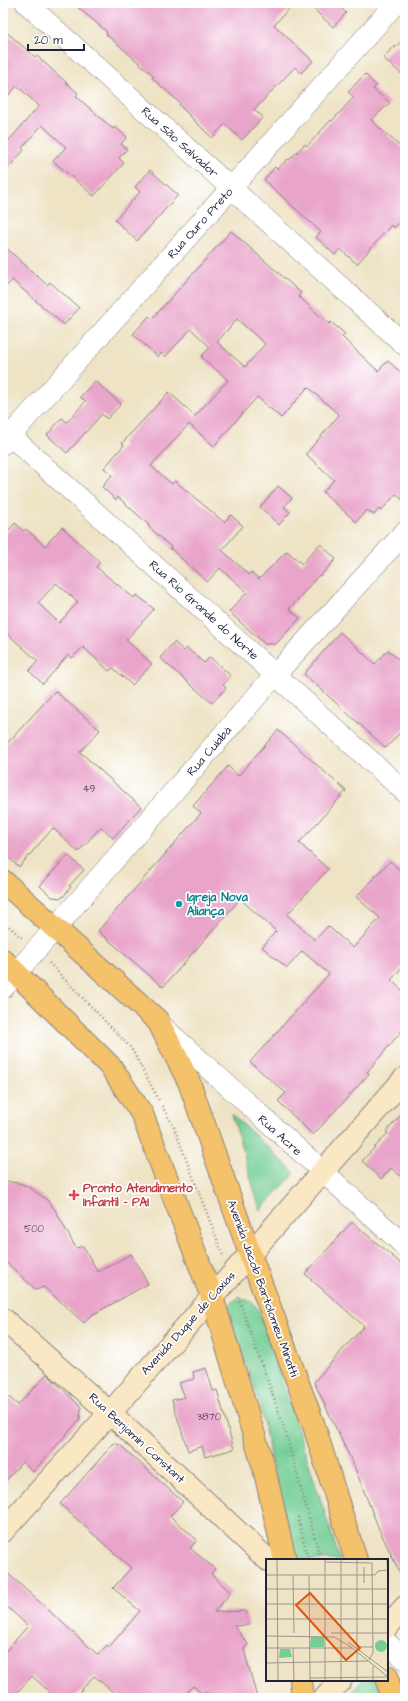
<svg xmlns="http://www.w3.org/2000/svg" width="408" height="1701" font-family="'Architects Daughter',sans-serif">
	<rect width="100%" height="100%" fill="#fff"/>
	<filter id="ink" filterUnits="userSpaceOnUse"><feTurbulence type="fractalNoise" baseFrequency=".025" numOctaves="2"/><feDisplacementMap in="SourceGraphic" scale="8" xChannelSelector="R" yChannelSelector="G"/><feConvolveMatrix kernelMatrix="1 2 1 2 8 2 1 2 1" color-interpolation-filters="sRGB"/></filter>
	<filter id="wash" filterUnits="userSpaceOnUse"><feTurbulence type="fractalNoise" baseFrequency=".012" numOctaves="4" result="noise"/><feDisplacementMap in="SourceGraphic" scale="16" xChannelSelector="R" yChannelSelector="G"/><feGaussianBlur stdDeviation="0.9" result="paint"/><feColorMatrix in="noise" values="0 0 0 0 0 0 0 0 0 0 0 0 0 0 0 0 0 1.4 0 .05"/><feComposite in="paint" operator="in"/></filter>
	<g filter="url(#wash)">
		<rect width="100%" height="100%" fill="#eee3c5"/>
		<path fill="#73cd94" stroke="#4a7868" d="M 232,1114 L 295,1173 L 260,1210 Z
			M 237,1299 C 249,1299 254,1302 260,1313 L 340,1560 L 292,1560 L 259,1402 L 229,1315 C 229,1307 229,1303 237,1299 Z
			M 362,1680 L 379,1680 L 384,1698 L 346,1698 Z"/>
		<g id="blocks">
			<path fill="#e9a4ca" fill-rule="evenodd" d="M 73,3 L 294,3 L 274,25 L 313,61 L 301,73 L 295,67 L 254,110 L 263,117 L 242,140 L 225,124 L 212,138 L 179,105 L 180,103 L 152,78 L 154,76 L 106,34 L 107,32 Z
				M 307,3 L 336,3 L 346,13 L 333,27 Z
				M 3,29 L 35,57 L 37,56 L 78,93 L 76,96 L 113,129 L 115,127 L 127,137 L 121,144 L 127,149 L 119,158 L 124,163 L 94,196 L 53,161 L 66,147 L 42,125 L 22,148 L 24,150 L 3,174 L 3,147 L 39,106 L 17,86 L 3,102 Z
				M 405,37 L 405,77 L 383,58 L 394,46 L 395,48 Z
				M 365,74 L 376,86 L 373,89 L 390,103 L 371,120 L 405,151 L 405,216 L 394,228 L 391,225 L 357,264 L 340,249 L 335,255 L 316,237 L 321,232 L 264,180 L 275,167 L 277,169 L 288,159 L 289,160 L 305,144 L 307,146 L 331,120 L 332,121 L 354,97 L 348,92 Z
				M 150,170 L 178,195 L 137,241 L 115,220 L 140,192 L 135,187 Z
				M 231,231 L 301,293 L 298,296 L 329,324 L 331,322 L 345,334 L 342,337 L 378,371 L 388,361 L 405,376 L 405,502 L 396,494 L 381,511 L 379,509 L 374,515 L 367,510 L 356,522 L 323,492 L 334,480 L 306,454 L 339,415 L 308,387 L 281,418 L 257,397 L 214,446 L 189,424 L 151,466 L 172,484 L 175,481 L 224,522 L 231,515 L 243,526 L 222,550 L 249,575 L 251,572 L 259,579 L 287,551 L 302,564 L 320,544 L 336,559 L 320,576 L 319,575 L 289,609 L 300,618 L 276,644 L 265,644 L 229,612 L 247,592 L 220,568 L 207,582 L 170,548 L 171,547 L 148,526 L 149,525 L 118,497 L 116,500 L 102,487 L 112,475 L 104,468 L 124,445 L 122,443 L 169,392 L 195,416 L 228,380 L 201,357 L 210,347 L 191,329 L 165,357 L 161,353 L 158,357 L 133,334 L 149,316 L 152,319 L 179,289 ZM 237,319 L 265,344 L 245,367 L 217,342 Z
				M 3,245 L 47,285 L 50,282 L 79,308 L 64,325 L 12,280 L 3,290 Z
				M 95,381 L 121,404 L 107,419 L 102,414 L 67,453 L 47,435 L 62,418 L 67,422 L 86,401 L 80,397 Z
				M 278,486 L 292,498 L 284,507 L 290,512 L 279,525 L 260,507 Z
				M 15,523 L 24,531 L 26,529 L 45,546 L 62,527 L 100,562 L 96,567 L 134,598 L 137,595 L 154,609 L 126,640 L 152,664 L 132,685 L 113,668 L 109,671 L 83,647 L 72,658 L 68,655 L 43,684 L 29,671 L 38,661 L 3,630 L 3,537 ZM 56,583 L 78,602 L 59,623 L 38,603 Z
				M 340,632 L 375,664 L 388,650 L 405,665 L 405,727 L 386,748 L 304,674 Z
				M 174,642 L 184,651 L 187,648 L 204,663 L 210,657 L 231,676 L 223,685 L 226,688 L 212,703 L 160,658 Z
				M 55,691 L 100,730 L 80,752 L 141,807 L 113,838 L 101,827 L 78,852 L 53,828 L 19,867 L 3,853 L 3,748 Z
				M 278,730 L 346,791 L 299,843 L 328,869 L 287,915 L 315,940 L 328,926 L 353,948 L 380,918 L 356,897 L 390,861 L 405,875 L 405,964 L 391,980 L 405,993 L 405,1027 L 367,1072 L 369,1074 L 313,1135 L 278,1101 L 286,1093 L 250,1062 L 329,974 L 302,951 L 287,968 L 262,947 L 276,931 L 240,899 L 163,987 L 98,931 L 201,813 L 193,806 L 228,766 L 238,776 Z
				M 68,855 L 84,870 L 69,886 L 71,887 L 62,898 L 52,897 L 40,886 Z
				M 405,1110 L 405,1180 L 391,1168 L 381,1179 L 362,1161 L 388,1133 L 386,1132 Z
				M 3,1181 L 19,1183 L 29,1187 L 47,1200 L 55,1210 L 76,1248 L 83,1246 L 98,1272 L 131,1254 L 148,1284 L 90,1316 L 84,1323 L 44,1287 L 36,1290 L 3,1259 Z
				M 352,1222 L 405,1267 L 405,1584 L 379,1529 L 354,1466 L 314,1382 L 364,1326 L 305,1274 Z
				M 206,1368 L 213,1391 L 217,1390 L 234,1449 L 205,1457 L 202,1446 L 188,1451 L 172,1400 L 185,1397 L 179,1383 L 194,1379 L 193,1372 Z
				M 47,1374 L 81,1407 L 80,1419 L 33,1472 L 22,1462 L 3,1484 L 3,1392 L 18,1405 Z
				M 114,1443 L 120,1445 L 183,1502 L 170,1516 L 197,1540 L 190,1548 L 215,1569 L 211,1574 L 231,1593 L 214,1612 L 245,1611 L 249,1625 L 234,1626 L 248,1644 L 244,1649 L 257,1698 L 212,1698 L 205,1691 L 202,1694 L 193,1686 L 182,1698 L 120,1698 L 94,1676 L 74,1698 L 56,1698 L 32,1676 L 12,1698 L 3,1698 L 3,1654 L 28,1626 L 3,1603 L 3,1569 L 98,1655 L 107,1645 L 109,1647 L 140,1611 L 113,1588 L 131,1568 L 60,1504 Z"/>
		</g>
	</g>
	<g filter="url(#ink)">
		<use href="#blocks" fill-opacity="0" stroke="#888280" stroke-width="1"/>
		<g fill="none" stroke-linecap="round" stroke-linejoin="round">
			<defs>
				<path id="street" d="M 26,3 L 405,345
					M 3,429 L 405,792
					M 3,444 L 396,3
					M 3,988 L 275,675 L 405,532
					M 164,1028 L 405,1246
					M 387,1643 L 405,1659"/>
				<path id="secondary" d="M 3,1319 L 110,1413 L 268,1560
					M 3,1531 L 110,1413 L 405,1078
					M 387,1627 L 405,1607
					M 325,1698 L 341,1680"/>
				<path id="primary" d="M 3,881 L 158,1021 L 189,1082 L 250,1254 L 314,1426 L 356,1560
					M 3,960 L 111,1067 L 142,1114 L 212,1297 L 264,1468 L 285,1560
					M 387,1676 L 391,1698
					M 301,1680 L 303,1698"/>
			</defs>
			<use href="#street" stroke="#888280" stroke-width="22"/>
			<use href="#secondary" stroke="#888280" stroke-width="24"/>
			<use href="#primary" stroke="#888280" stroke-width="24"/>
			<path stroke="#888280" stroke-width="2.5" stroke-dasharray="1 3" stroke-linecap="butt" d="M 3,921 L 22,938
				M 49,963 L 131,1048 L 159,1100
				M 162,1106 L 173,1125 L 223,1255
				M 238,1297 L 283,1424 L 321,1560
				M 298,1517 L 308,1560"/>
			<use href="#street" stroke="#fff" stroke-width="21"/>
			<use href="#secondary" stroke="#fae7c3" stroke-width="22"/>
			<use href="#primary" stroke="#f3c26a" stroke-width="22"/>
		</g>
	</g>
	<circle fill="#0f9aa8" stroke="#fff" stroke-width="1.5" cx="179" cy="904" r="4"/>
	<path fill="#e0444e" stroke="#fff" stroke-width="1.5" d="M72 1189h4v4h4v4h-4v4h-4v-4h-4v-4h4z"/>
	<g text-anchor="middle" stroke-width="3.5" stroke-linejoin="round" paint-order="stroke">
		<g font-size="10" fill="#54425f">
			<text x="89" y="792">49</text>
			<text x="34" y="1232">500</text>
			<text x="209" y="1420">3870</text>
		</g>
		<g font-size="12" fill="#22223b" stroke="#fff">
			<text transform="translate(180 142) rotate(42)" y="4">Rua São Salvador</text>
			<text transform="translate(200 223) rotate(-48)" y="4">Rua Ouro Preto</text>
			<text transform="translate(204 610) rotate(42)" y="4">Rua Rio Grande do Norte</text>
			<text transform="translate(209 751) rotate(-49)" y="4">Rua Cuiabá</text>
			<text transform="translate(280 1135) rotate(42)" y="4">Rua Acre</text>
			<text transform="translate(263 1288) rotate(70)" y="4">Avenida Jacob Bartolomeu Minatti</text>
			<text transform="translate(188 1323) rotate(-48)" y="4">Avenida Duque de Caxias</text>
			<text transform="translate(137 1438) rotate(43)" y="4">Rua Benjamin Constant</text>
		</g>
		<g font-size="12" font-weight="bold" fill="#0d838f" stroke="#fff" text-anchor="start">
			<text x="187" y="901">Igreja Nova<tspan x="187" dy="14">Aliança</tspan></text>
		</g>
		<g font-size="12" font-weight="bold" fill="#be3a42" stroke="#fff" text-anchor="start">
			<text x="83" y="1192">Pronto Atendimento<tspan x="83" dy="14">Infantil - PAI</tspan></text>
		</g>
	</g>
	<g transform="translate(266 1559)">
		<rect width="122" height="122" fill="#eee3c5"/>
		<path d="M 45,78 L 58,78 L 58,88 L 44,88 ZM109 87a6 6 0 1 1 12 0a6 6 0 1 1-12 0ZM 14,90 L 24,90 L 26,98 L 13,99 Z" fill="#73cd94"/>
		<path fill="none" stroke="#9c968e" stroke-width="1" d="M 11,0 L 12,122M 59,0 L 59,122M 75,0 L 75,122M 91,0 L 91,122M 121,0 L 122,25M 59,3 L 106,4 L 107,94 L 103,101M 0,16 L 109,16 L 112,12 L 122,11M 27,16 L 28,74M 43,16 L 44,122M 98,24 L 98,8M 0,30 L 122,30M 0,45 L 122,45M 0,60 L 122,60M 65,74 L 122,74M 0,77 L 68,78 L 85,88 L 122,118M 82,83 L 122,113M 91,88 L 107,88M 0,89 L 86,89M 27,89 L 28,122M 0,104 L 102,102M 107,107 L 107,122M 44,119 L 122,118"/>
		<path fill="#de560e" fill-opacity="0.15" stroke="#de560e" stroke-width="2" d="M 44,34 L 94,89 L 80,101 L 30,46 Z"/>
		<rect width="122" height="122" fill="none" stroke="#22223b" stroke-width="2"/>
	</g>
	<rect width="408" height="1701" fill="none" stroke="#fff" stroke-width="16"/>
	<path d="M28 44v6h56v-6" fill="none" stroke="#22223b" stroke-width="2"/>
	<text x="34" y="44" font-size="12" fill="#22223b" stroke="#ffffff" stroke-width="3" paint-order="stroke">20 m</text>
</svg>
